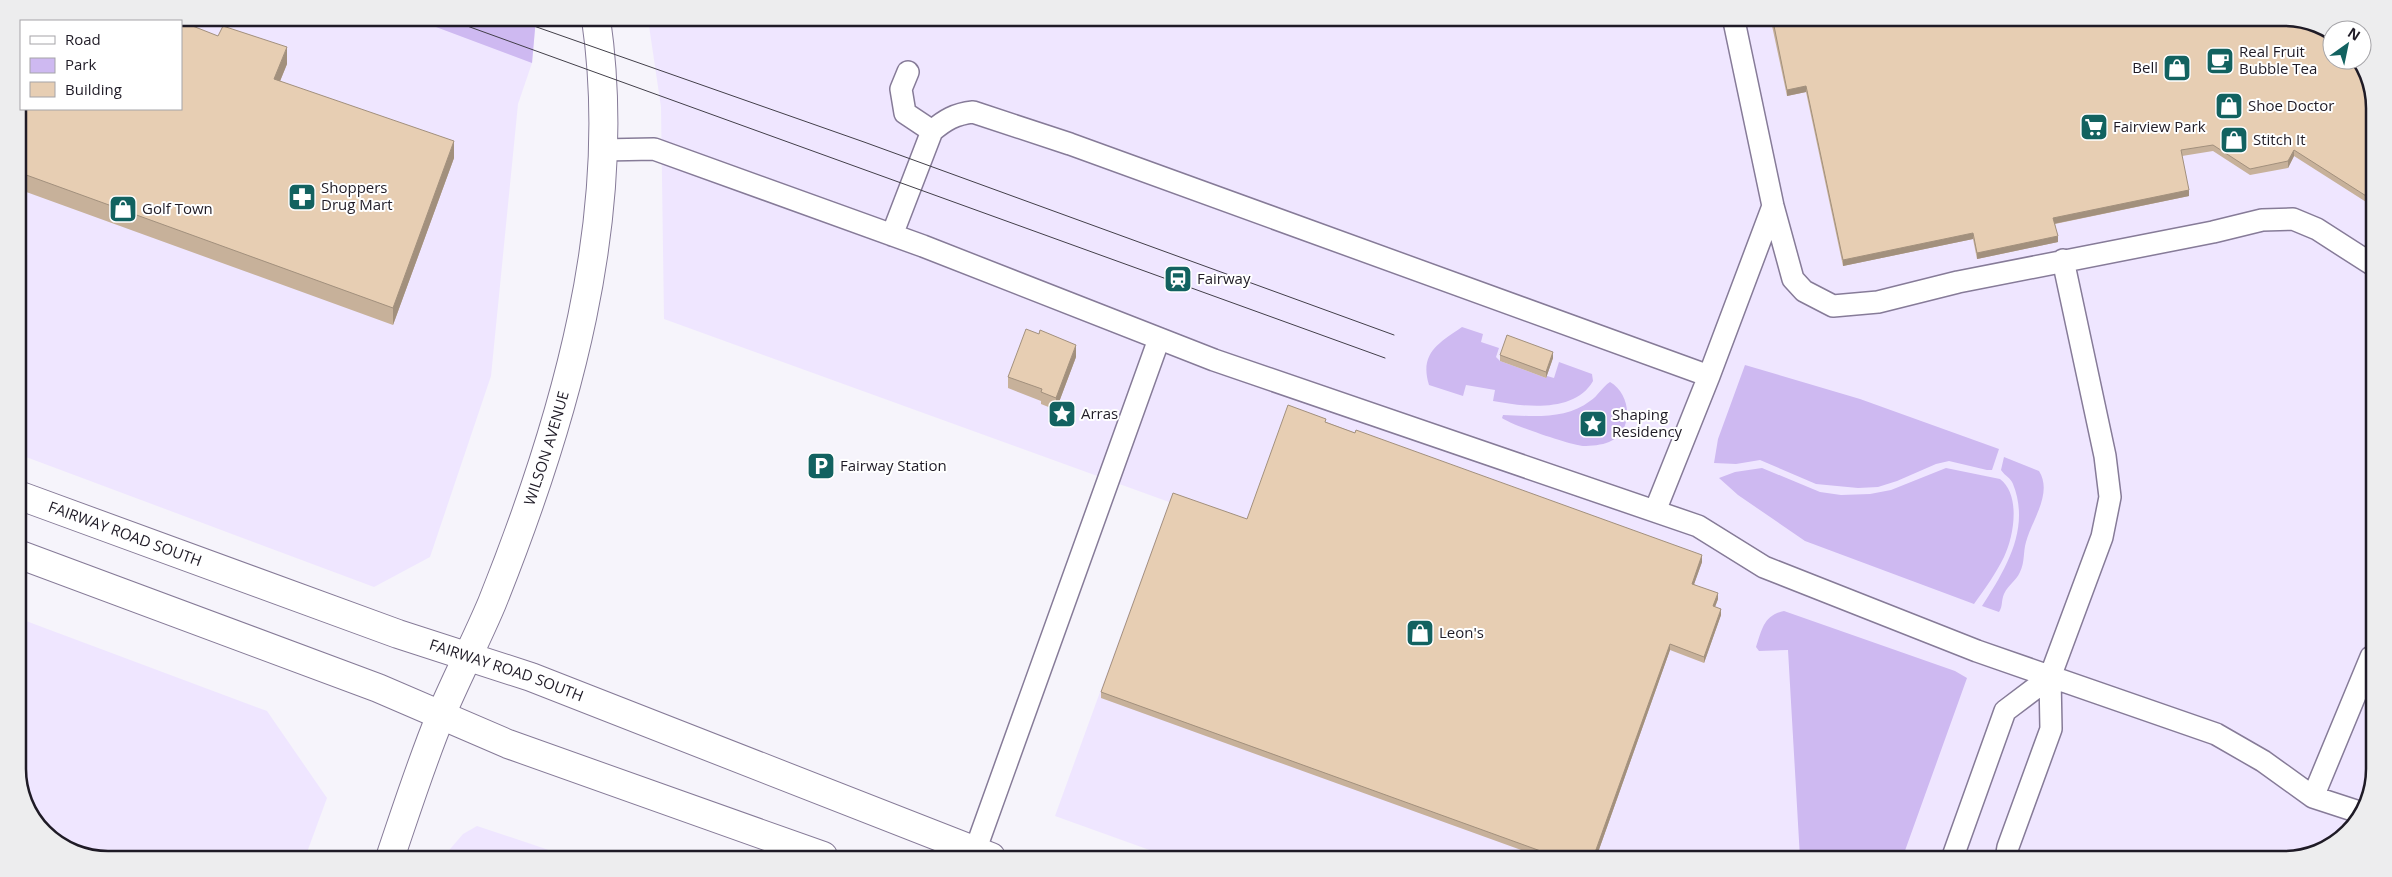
<svg xmlns="http://www.w3.org/2000/svg" width="2392" height="877" font-family="'Open Sans',sans-serif">
	<rect width="100%" height="100%" fill="#f6f4fb"/>
	<path fill="#efe6ff" d="M 109,18 L 536,18 L 532,63 L 518,104 L 491,376 L 430,557 L 374,587 L 18,454 L 18,103 L 21,95 L 21,109 L 181,109 L 181,21 Z
		M 648,19 L 2313,22 L 2332,60 L 2374,102 L 2370,798 L 2334,844 L 2284,859 L 1169,857 L 1055,816 L 1169,502 L 664,319 L 661,107 Z
		M 18,618 L 267,711 L 327,798 L 306,855 L 79,855 L 37,824 L 18,775 Z
		M 477,826 L 543,848 L 565,856 L 445,855 L 463,834 Z"/>
	<path fill="#ceb9f1" d="M 411,18 L 536,18 L 532,63 L 428,24 Z
		M 1462,327 L 1483,334 L 1481,342 L 1499,348 L 1496,357 L 1500,361 L 1546,378 L 1547,376 L 1554,378 L 1559,362 L 1592,374 L 1593,381 C 1575,413 1525,407 1493,401 L 1495,390 L 1466,385 L 1463,396 L 1429,385 C 1419,353 1439,343 1462,327 Z
		M 1745,365 L 1860,399 L 1999,449 L 1992,470 L 1987,470 L 1949,461 L 1936,464 L 1897,481 L 1878,487 L 1858,488 L 1816,484 L 1760,460 L 1736,464 L 1714,463 L 1718,439 Z
		M 1610,382 C 1631,394 1635,430 1609,442 C 1602,445 1591,446 1583,446 C 1571,445 1511,425 1502,418 L 1503,415 C 1532,416 1566,420 1590,401 C 1598,396 1602,387 1610,382 Z
		M 2004,457 L 2039,471 C 2053,493 2032,520 2026,542 C 2023,552 2025,562 2020,572 C 2016,581 2008,585 2004,594 C 2001,601 2003,606 1999,612 L 1982,606 C 2005,570 2031,529 2013,484 C 2011,478 2005,476 2001,470 Z
		M 1762,468 L 1820,492 L 1841,495 L 1870,494 L 1891,490 L 1946,468 L 2000,479 C 2021,495 2014,536 2004,557 C 1996,573 1985,589 1974,604 L 1805,541 L 1738,495 L 1719,478 L 1735,472 Z
		M 1784,611 L 1955,671 L 1967,678 L 1902,859 L 1800,858 L 1788,650 L 1759,651 L 1756,647 C 1762,629 1764,615 1784,611 Z"/>
	<g fill="none" stroke-linecap="round" stroke-linejoin="round">
		<defs>
			<path id="service" d="M 1734,21 L 1773,206 L 1793,279 L 1804,291 L 1833,306 L 1878,302 L 1958,282 L 2213,232 L 2262,220 L 2293,219 L 2317,229 L 2373,265
				M 908,72 L 901,89 L 905,113 L 932,131
				M 602,150 L 654,149 L 923,246 L 1214,360 L 1698,526 L 1764,567 L 1977,651 L 2216,734 L 2263,761 L 2313,797 L 2359,812
				M 892,235 L 932,131 C 945,120 955,114 973,112 L 1070,144 L 1709,376
				M 1655,511 L 1709,376 L 1773,206
				M 2313,797 L 2371,657
				M 975,851 L 1159,339
				M 1952,859 L 2005,711 L 2050,677
				M 2006,859 L 2008,847 L 2051,729 L 2050,677 L 2102,537 L 2110,497 L 2105,456 L 2063,260"/>
			<g id="tertiary">
				<path id="s1" d="M 391,855 C 407,808 422,761 441,715 C 457,677 476,641 492,603 C 565,421 625,216 596,19"/>
			</g>
			<g id="secondary">
				<path id="s2" d="M 18,495 L 398,634 L 531,677 L 991,857"/>
				<path d="M 18,554 L 378,688 L 508,744 L 823,856"/>
			</g>
		</defs>
		<use href="#service" stroke="#867b98" stroke-width="24"/>
		<use href="#tertiary" stroke="#867b98" stroke-width="30"/>
		<use href="#secondary" stroke="#867b98" stroke-width="30"/>
		<use href="#service" stroke="#fff" stroke-width="21"/>
		<use href="#tertiary" stroke="#fff" stroke-width="28"/>
		<use href="#secondary" stroke="#fff" stroke-width="28"/>
		<path stroke="#423f49" stroke-width="1" d="M 445,18 L 1385,358
			M 511,18 L 864,142 L 1394,335"/>
	</g>
	<path fill="#c7b19a" d="M 109,18 L 191,18 L 189,25 L 287,64 L 280,81 L 454,158 L 393,325 L 18,189 L 18,103 Z
		M 1771,21 L 2313,22 L 2374,102 L 2374,207 L 2294,156 L 2288,168 L 2250,175 L 2213,151 L 2182,156 L 2189,196 L 2055,224 L 2058,242 L 1977,259 L 1973,239 L 1843,266 L 1806,92 L 1787,96 Z
		M 1500,355 L 1553,358 L 1546,378 L 1500,361 Z
		M 1076,357 L 1056,410 L 1041,404 L 1041,401 L 1008,388 L 1008,377 Z
		M 1326,422 L 1702,562 L 1694,584 L 1718,599 L 1715,607 L 1721,615 L 1704,663 L 1670,650 L 1596,858 L 1543,858 L 1101,698 L 1101,692 L 1247,519 Z"/>
	<path fill="#a2907d" d="M 187,18 L 191,18 L 185,40 L 185,23 Z
		M 287,47 L 287,64 L 274,96 L 274,79 Z
		M 1806,86 L 1806,92 L 1787,96 L 1787,90 Z
		M 454,141 L 454,158 L 393,325 L 393,308 Z
		M 2294,150 L 2294,156 L 2288,168 L 2288,161 Z
		M 2189,190 L 2189,196 L 2053,224 L 2053,218 Z
		M 1973,233 L 1973,239 L 1843,266 L 1843,260 Z
		M 2058,236 L 2058,242 L 1977,259 L 1977,253 Z
		M 1076,345 L 1076,357 L 1056,410 L 1056,398 Z
		M 1553,352 L 1553,358 L 1546,378 L 1546,372 Z
		M 1702,555 L 1702,562 L 1692,590 L 1692,584 Z
		M 1718,593 L 1718,599 L 1713,612 L 1713,606 Z
		M 1721,609 L 1721,615 L 1704,663 L 1704,657 Z
		M 1670,644 L 1670,650 L 1596,858 L 1593,858 Z"/>
	<path fill="#e7ceb3" stroke="#a2907d" d="M 109,18 L 187,18 L 185,23 L 218,36 L 223,26 L 287,47 L 274,79 L 454,141 L 393,308 L 18,172 L 18,103 L 21,95 L 21,109 L 181,109 L 181,21 L 90,21 Z
		M 1773,21 L 2313,22 L 2332,36 L 2332,60 L 2358,60 L 2374,102 L 2374,201 L 2294,150 L 2288,161 L 2250,169 L 2213,145 L 2181,150 L 2189,190 L 2053,218 L 2058,236 L 1977,253 L 1973,233 L 1843,260 L 1806,86 L 1787,90 Z
		M 1026,329 L 1039,334 L 1040,330 L 1076,345 L 1056,398 L 1041,392 L 1042,389 L 1008,377 Z
		M 1507,335 L 1553,352 L 1546,372 L 1500,355 Z
		M 1288,405 L 1326,419 L 1325,422 L 1355,433 L 1356,430 L 1702,555 L 1692,584 L 1718,593 L 1713,606 L 1721,609 L 1704,657 L 1670,644 L 1593,858 L 1560,858 L 1101,692 L 1173,493 L 1247,519 Z"/>
	<defs>
		<symbol id="cafe-square" viewBox="-11 -11 22 22"><rect x="-9" y="-9" width="18" height="18" rx="4" fill="#126260" stroke="#fff"/><path d="M-5.5-4.5H6V0H3Q3 3.5 0 3.5H-2.5Q-5.5 3.5-5.5 0ZM3-3.2v2h1.7v-2ZM-6 4.5H4V6H-6Z" fill="#fff"/></symbol>
		<symbol id="shop-square" viewBox="-11 -11 22 22"><rect x="-9" y="-9" width="18" height="18" rx="4" fill="#126260" stroke="#fff"/><path d="M-5-2.5h2.3a2.7 3.5 0 0 1 5.4 0H5L5.5 6h-11ZM-1.5-2.5h3a1.5 2.3 0 0 0-3 0Z" fill="#fff"/></symbol>
		<symbol id="supermarket-square" viewBox="-11 -11 22 22"><rect x="-9" y="-9" width="18" height="18" rx="4" fill="#126260" stroke="#fff"/><path d="M-6-5.5h2.5l.6 2H6L4.5 2H-2.5L-4.4-4H-6ZM-1.5 3.2a1.3 1.3 0 1 0 .1 0ZM3 3.2a1.3 1.3 0 1 0 .1 0Z" fill="#fff"/></symbol>
		<symbol id="pharmacy-square" viewBox="-11 -11 22 22"><rect x="-9" y="-9" width="18" height="18" rx="4" fill="#126260" stroke="#fff"/><path d="M-2-6h4v4h4v4h-4v4h-4v-4h-4v-4h4Z" fill="#fff"/></symbol>
		<symbol id="station-square" viewBox="-11 -11 22 22"><rect x="-9" y="-9" width="18" height="18" rx="4" fill="#126260" stroke="#fff"/><path d="M-3-6H3Q5-6 5-4V2Q5 4 3 4L4.5 6H3L1.5 4h-3L-3 6H-4.5L-3 4Q-5 4-5 2V-4Q-5-6-3-6ZM-3.5-4v3h7v-3ZM-3.5 1v1.5H-2V1ZM2 1v1.5H3.5V1Z" fill="#fff"/></symbol>
		<symbol id="sight-square" viewBox="-11 -11 22 22"><rect x="-9" y="-9" width="18" height="18" rx="4" fill="#126260" stroke="#fff"/><path d="M0-6L1.8-2.2L6-1.7L2.9 1.2L3.7 5.4L0 3.3L-3.7 5.4L-2.9 1.2L-6-1.7L-1.8-2.2Z" fill="#fff"/></symbol>
		<symbol id="parking-square" viewBox="-11 -11 22 22"><rect x="-9" y="-9" width="18" height="18" rx="4" fill="#126260" stroke="#fff"/><path d="M-3.5-5.5H1a3.5 3.5 0 0 1 0 7H-1V5.5H-3.5ZM-1-3.4V-.6H.8a1.4 1.4 0 0 0 0-2.8Z" fill="#fff"/></symbol>
	</defs>
	<g fill-rule="evenodd">
		<use href="#cafe-square" x="2204" y="45" width="32" height="32"/>
		<use href="#shop-square" x="2161" y="52" width="32" height="32"/>
		<use href="#shop-square" x="2213" y="90" width="32" height="32"/>
		<use href="#supermarket-square" x="2078" y="111" width="32" height="32"/>
		<use href="#shop-square" x="2218" y="124" width="32" height="32"/>
		<use href="#pharmacy-square" x="286" y="181" width="32" height="32"/>
		<use href="#shop-square" x="107" y="193" width="32" height="32"/>
		<use href="#station-square" x="1162" y="263" width="32" height="32"/>
		<use href="#sight-square" x="1046" y="398" width="32" height="32"/>
		<use href="#sight-square" x="1577" y="408" width="32" height="32"/>
		<use href="#parking-square" x="805" y="450" width="32" height="32"/>
		<use href="#shop-square" x="1404" y="617" width="32" height="32"/>
	</g>
	<g text-anchor="middle" stroke-width="4" stroke-linejoin="round" paint-order="stroke">
		<g font-size="15" fill="#1f1b26" stroke="#fff" text-anchor="start">
			<text x="2239" y="57">Real Fruit<tspan x="2239" dy="17">Bubble Tea</tspan></text>
			<text x="2158" y="73" text-anchor="end">Bell</text>
			<text x="2248" y="111">Shoe Doctor</text>
			<text x="2113" y="132">Fairview Park</text>
			<text x="2253" y="145">Stitch It</text>
			<text x="321" y="193">Shoppers<tspan x="321" dy="17">Drug Mart</tspan></text>
			<text x="142" y="214">Golf Town</text>
			<text x="1197" y="284">Fairway</text>
			<text x="1081" y="419">Arras</text>
			<text x="1612" y="420">Shaping<tspan x="1612" dy="17">Residency</tspan></text>
			<text x="840" y="471">Fairway Station</text>
			<text x="1439" y="638">Leon's</text>
		</g>
		<g font-size="15" fill="#1f1b26" stroke="#fff">
			<text dy="5" stroke="none"><textPath href="#s1" startOffset="436">WILSON AVENUE</textPath></text>
			<text dy="5" stroke="none"><textPath href="#s2" startOffset="114">FAIRWAY ROAD SOUTH</textPath></text>
			<text dy="5" stroke="none"><textPath href="#s2" startOffset="519">FAIRWAY ROAD SOUTH</textPath></text>
		</g>
	</g>
	<path d="M0 0H2392V877H0ZM108 26H2284A82 82 0 0 1 2366 108V769A82 82 0 0 1 2284 851H108A82 82 0 0 1 26 769V108A82 82 0 0 1 108 26Z" fill="#ededee" fill-rule="evenodd"/>
	<path fill="none" stroke="#1f1b26" stroke-width="2.5" d="M108 26H2284A82 82 0 0 1 2366 108V769A82 82 0 0 1 2284 851H108A82 82 0 0 1 26 769V108A82 82 0 0 1 108 26Z"/>
	<rect x="20" y="20" width="162" height="90" fill="#ffffff" stroke="#a5a4a8"/>
	<rect x="30" y="36" width="25" height="8" fill="#ffffff" stroke="#a5a4a8"/>
	<text x="65" y="45" font-size="15" fill="#1f1b26">Road</text>
	<rect x="30" y="58" width="25" height="15" fill="#ceb9f1" stroke="#a5a4a8"/>
	<text x="65" y="70" font-size="15" fill="#1f1b26">Park</text>
	<rect x="30" y="82" width="25" height="15" fill="#e7ceb3" stroke="#a5a4a8"/>
	<text x="65" y="95" font-size="15" fill="#1f1b26">Building</text>
	<g transform="translate(2347 45) rotate(33)"><circle r="24" fill="#ffffff" stroke="#a5a4a8"/>
	<path d="M0-4L9 19L0 12L-9 19Z" fill="#126260"/>
	<text y="-8" font-size="14" font-weight="bold" text-anchor="middle" fill="#1f1b26">N</text>
	</g>
</svg>
